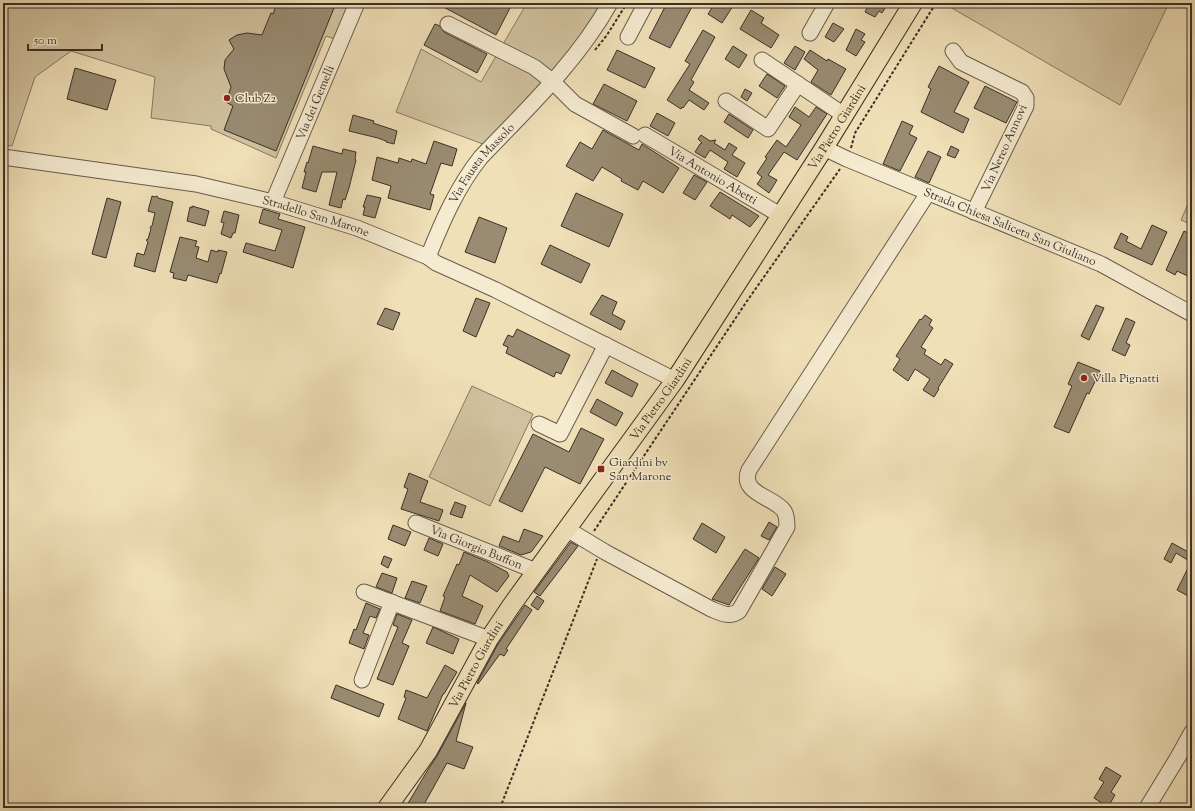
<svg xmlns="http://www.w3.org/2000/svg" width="1195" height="811" font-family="'Sorts Mill Goudy',serif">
	<rect width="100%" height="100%" fill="#f0e0b8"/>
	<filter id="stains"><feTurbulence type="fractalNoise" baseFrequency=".005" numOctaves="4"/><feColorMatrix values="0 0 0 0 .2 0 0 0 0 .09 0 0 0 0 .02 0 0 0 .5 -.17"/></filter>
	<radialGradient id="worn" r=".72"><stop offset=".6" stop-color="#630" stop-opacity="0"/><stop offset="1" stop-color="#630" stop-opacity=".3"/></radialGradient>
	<path fill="#d1c29f" stroke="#867962" d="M 3,3 L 350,3 L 335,39 L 326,36 L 276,158 L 211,129 L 211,126 L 151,118 L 155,77 L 71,51 L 35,77 L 12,146 L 3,145 Z
		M 527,3 L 601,3 L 568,58 L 483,144 L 396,112 L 421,49 L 481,82 Z
		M 943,3 L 1169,3 L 1120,105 Z
		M 1192,195 L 1192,225 L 1181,220 Z
		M 472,386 L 533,414 L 490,506 L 429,477 Z"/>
	<path fill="#998c72" stroke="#3a3026" d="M 277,3 L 336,3 L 276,151 L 224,130 L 233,106 L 226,102 L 231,87 L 224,69 L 225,60 L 234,49 L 229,40 L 237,35 L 247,33 L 262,35 L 271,13 L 273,14 Z
		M 436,3 L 500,3 L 510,8 L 496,35 Z
		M 667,3 L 694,3 L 670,48 L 649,38 Z
		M 715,3 L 735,3 L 722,23 L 708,14 Z
		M 859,3 L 888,3 L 882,13 L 879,11 L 875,17 L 865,12 L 867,8 Z
		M 751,10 L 764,18 L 761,23 L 779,35 L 771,48 L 740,29 Z
		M 833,23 L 844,29 L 834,42 L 825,37 Z
		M 435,24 L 440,26 L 444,32 L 487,54 L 477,73 L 424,45 Z
		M 856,29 L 865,34 L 861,40 L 865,42 L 856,56 L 846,50 Z
		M 703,30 L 715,37 L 691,80 L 694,82 L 689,90 L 709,103 L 704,110 L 689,100 L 683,108 L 682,107 L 681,109 L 667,100 L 690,64 L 685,61 Z
		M 733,46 L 747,55 L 739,68 L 725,59 Z
		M 795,46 L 805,52 L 795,70 L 784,63 Z
		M 617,50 L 655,68 L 645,88 L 607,70 Z
		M 810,50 L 827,61 L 828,59 L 846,69 L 831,95 L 811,82 L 818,70 L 804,59 Z
		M 939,66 L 969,82 L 954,112 L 969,119 L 963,133 L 921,112 L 931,89 L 928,87 Z
		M 75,68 L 116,80 L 107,110 L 67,99 Z
		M 767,74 L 785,86 L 777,98 L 759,86 Z
		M 604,84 L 637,101 L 627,121 L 593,104 Z
		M 985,86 L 1017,102 L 1006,123 L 974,108 Z
		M 745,89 L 752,93 L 747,101 L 741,97 Z
		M 795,107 L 809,117 L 816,107 L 827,114 L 797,160 L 784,152 L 768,175 L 777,180 L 769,193 L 757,184 L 762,177 L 757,173 L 767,158 L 765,157 L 777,140 L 786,147 L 801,125 L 789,117 Z
		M 657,113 L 675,123 L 668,136 L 650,126 Z
		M 729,114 L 753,130 L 748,138 L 724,122 Z
		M 353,115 L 374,121 L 373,123 L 397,131 L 394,144 L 386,142 L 386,141 L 378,138 L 349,131 Z
		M 902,121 L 913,126 L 909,134 L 917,138 L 900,171 L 883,164 Z
		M 603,130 L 639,150 L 642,144 L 679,168 L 663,193 L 643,181 L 638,190 L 621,181 L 622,179 L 602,167 L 593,181 L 566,166 L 580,142 L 592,149 Z
		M 701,135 L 710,141 L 716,140 L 714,143 L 725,150 L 729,143 L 737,148 L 732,155 L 745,163 L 737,177 L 724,169 L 728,162 L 710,150 L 705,158 L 695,152 L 700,144 L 702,143 L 698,139 Z
		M 434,141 L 457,149 L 452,166 L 441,163 L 430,194 L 434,195 L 430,210 L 388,198 L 391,186 L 372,180 L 377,157 L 398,163 L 399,158 L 411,162 L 412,159 L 426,164 Z
		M 313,146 L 342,154 L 343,149 L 356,152 L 355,159 L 356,160 L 349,188 L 345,200 L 343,199 L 341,208 L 329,205 L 337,172 L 322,172 L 316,192 L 302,188 L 306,172 L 304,172 L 307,162 L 308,163 Z
		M 951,146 L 959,150 L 955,158 L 947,155 Z
		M 928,151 L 941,157 L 929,183 L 915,177 Z
		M 694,175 L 707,182 L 695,200 L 683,193 Z
		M 720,192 L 759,216 L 750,227 L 732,215 L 730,219 L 710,206 Z
		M 576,193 L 623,214 L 609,247 L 561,226 Z
		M 367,195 L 381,198 L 375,218 L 363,215 L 365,207 L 363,207 Z
		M 152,196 L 155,197 L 157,196 L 158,198 L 173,202 L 155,272 L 134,266 L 137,253 L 144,255 L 148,242 L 146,240 L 148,239 L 151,229 L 150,227 L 152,226 L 155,213 L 148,211 Z
		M 107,198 L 121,202 L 106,258 L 92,254 Z
		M 192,206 L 209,211 L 205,226 L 187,221 L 190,207 L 192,208 Z
		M 263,209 L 280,214 L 278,219 L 305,227 L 293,268 L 243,252 L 246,243 L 275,251 L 282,230 L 259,223 Z
		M 224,211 L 239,215 L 235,233 L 233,233 L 231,238 L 221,234 L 224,223 L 221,222 Z
		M 479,217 L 507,228 L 495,263 L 465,252 Z
		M 1152,225 L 1167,232 L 1152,265 L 1114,248 L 1121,233 L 1128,237 L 1126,241 L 1141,249 Z
		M 1184,231 L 1192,235 L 1192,278 L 1177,271 L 1175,275 L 1166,270 Z
		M 180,237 L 197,241 L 195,246 L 199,247 L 196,258 L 208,262 L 211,250 L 218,252 L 218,250 L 227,252 L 221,274 L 220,273 L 217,283 L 188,275 L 186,281 L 173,278 L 174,273 L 170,272 Z
		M 550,245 L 590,264 L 581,283 L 541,264 Z
		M 602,295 L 617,302 L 612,314 L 625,321 L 621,330 L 590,314 Z
		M 476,298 L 490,303 L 476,337 L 463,331 Z
		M 1096,305 L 1104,308 L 1089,340 L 1081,336 Z
		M 385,308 L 400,313 L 393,330 L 377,324 Z
		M 925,315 L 932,320 L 929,325 L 933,328 L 921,347 L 926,350 L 924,354 L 941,365 L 945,359 L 953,364 L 938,388 L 939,389 L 934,397 L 923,390 L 930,379 L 915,369 L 908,381 L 893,370 L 900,359 L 896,356 L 920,319 L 921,320 Z
		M 1126,318 L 1135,322 L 1126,343 L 1130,345 L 1125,356 L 1112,350 Z
		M 517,329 L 570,355 L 561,374 L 556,372 L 554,377 L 506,353 L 508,347 L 503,345 L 508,335 L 513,337 Z
		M 1078,362 L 1100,371 L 1089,394 L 1087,393 L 1069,433 L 1054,427 L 1072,386 L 1068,384 Z
		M 612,370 L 638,384 L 632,397 L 605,383 Z
		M 597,399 L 623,413 L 616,426 L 590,412 Z
		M 581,428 L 604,439 L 580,484 L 545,467 L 522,512 L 499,501 L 533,434 L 569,452 Z
		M 409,473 L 428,481 L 420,502 L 443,510 L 439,521 L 401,509 L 408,489 L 404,487 Z
		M 455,502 L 466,506 L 462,518 L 450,514 Z
		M 769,522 L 777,527 L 769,540 L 761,536 Z
		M 702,523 L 725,537 L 716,553 L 693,539 Z
		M 393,525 L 411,532 L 405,546 L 388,539 Z
		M 524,529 L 543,536 L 531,552 L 521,555 L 499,546 L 503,536 L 519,542 Z
		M 429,538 L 443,544 L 438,556 L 424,550 Z
		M 571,542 L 578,546 L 540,596 L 534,592 Z
		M 1172,543 L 1192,554 L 1192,598 L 1177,590 L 1191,562 L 1176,553 L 1171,563 L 1164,559 Z
		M 745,549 L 759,558 L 729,605 L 712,599 Z
		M 464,552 L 488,562 L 507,572 L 509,576 L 497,592 L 470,575 L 462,596 L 483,606 L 475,624 L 440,611 L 445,597 L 443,596 L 457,564 L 459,565 Z
		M 384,556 L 392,559 L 388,568 L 381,564 Z
		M 775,567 L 786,574 L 772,596 L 762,589 Z
		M 382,573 L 397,578 L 392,593 L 376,587 Z
		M 412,581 L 427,586 L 420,603 L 405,598 Z
		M 537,596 L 544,601 L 538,610 L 531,605 Z
		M 366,603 L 380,609 L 376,618 L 370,616 L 363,633 L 369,635 L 364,649 L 349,643 L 354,629 L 356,630 Z
		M 525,605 L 532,610 L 506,649 L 508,650 L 504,656 L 500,654 L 478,684 L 477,683 L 498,644 Z
		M 397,614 L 412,620 L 402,643 L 409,646 L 393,685 L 377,679 L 398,627 L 393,625 Z
		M 433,627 L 459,639 L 453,654 L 426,643 Z
		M 445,665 L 457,672 L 444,694 L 443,694 L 427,731 L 398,719 L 406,698 L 404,697 L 406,690 L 427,698 Z
		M 336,685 L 384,704 L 379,717 L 331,698 Z
		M 466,703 L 456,741 L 473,747 L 464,769 L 447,763 L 422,808 L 412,808 L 407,805 L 429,768 L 437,756 Z
		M 1106,767 L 1121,776 L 1111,792 L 1115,795 L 1108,807 L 1094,798 L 1104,782 L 1099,779 Z"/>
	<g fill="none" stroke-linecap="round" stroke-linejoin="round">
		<defs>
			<g id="minor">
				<path d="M 448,24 L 534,67 L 553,82 L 575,104 L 633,136"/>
				<path d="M 810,33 L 827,3"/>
				<path d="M 628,37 L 646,3"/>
				<path d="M 953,51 L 961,62 L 1022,92 L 1026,98 L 1026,106 L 974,212"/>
				<path d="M 762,60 L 844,115"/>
				<path d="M 726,101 L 768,129 L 798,84"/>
				<path id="s1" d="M 645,135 L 780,215"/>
				<path id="s2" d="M 824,148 L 847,159 L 1101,264 L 1192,314"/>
				<path id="s3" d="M 3,157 L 196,184 L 273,202 L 357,228 L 428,257 L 436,263 L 496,290 L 675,380"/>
				<path id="s4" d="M 273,202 L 357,3"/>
				<path id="s5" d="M 428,257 C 442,222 457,187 481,157 C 527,109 577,62 610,3"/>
				<path d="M 539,424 L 560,434 L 606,345"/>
				<path id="s6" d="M 416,523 L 536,571"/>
				<path d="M 567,529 L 605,552 L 711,609 C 721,613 729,618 739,611 L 787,527 C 787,521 787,516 784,511 C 775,497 739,494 749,470 L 928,193"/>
				<path d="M 364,592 L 489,639"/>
				<path d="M 362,680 L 392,602"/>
				<path d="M 1147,808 L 1178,757 L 1192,732"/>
			</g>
			<g id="major">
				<path id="s7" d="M 387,808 L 428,751 L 489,639 L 511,606 L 675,380 L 824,148 L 913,3"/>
			</g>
		</defs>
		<use href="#minor" stroke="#685c4a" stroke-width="17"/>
		<use href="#major" stroke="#3a3026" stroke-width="20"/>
		<path stroke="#3a3026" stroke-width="2" stroke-dasharray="3 2" stroke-linecap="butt" d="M 595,50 L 607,35 L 627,3
			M 851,148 L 855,133 L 936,3
			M 594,531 L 747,301 L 840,169
			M 500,808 L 597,559"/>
		<use href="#minor" stroke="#f5ebd1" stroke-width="15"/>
		<use href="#major" stroke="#f0e0b8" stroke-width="18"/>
	</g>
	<g fill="#8f2418" stroke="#f5ebd1" stroke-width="1.5">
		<circle cx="227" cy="98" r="4"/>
		<circle cx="1084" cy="378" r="4"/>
		<rect x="597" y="465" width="8" height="8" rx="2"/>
	</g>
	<g text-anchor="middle" stroke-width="3" stroke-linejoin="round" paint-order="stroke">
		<g font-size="12" fill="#3a3026" stroke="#f5ebd1" text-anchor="start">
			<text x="235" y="102">Club Z2</text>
			<text x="1092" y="382">Villa Pignatti</text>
			<text x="609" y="466">Giardini bv<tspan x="609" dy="14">San Marone</tspan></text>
		</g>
		<g font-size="12" fill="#3a3026" stroke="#f5ebd1">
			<text dy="4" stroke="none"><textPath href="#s4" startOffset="108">Via dei Gemelli</textPath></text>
			<text dy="4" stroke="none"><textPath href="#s7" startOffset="817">Via Pietro Giardini</textPath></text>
			<text transform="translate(1004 148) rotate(-66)" y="4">Via Nereo Annovi</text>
			<text dy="4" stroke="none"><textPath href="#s5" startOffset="109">Via Fausta Massolo</textPath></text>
			<text dy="4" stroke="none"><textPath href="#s1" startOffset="79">Via Antonio Abetti</textPath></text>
			<text dy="4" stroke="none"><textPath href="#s3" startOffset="319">Stradello San Marone</textPath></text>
			<text dy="4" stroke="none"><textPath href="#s2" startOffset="202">Strada Chiesa Saliceta San Giuliano</textPath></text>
			<text dy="4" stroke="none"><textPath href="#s7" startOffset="493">Via Pietro Giardini</textPath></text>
			<text dy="4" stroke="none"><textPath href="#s6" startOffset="65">Via Giorgio Buffon</textPath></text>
			<text dy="4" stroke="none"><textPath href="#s7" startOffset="169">Via Pietro Giardini</textPath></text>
		</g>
	</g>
	<rect width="1195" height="811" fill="none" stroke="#f0e0b8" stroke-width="16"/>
	<rect x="4" y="4" width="1187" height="803" fill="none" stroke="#3a3026" stroke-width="2"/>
	<rect x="8" y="8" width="1179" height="795" fill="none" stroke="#3a3026"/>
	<path d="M28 44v6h74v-6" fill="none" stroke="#3a3026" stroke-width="2"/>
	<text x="34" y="44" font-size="12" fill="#3a3026" stroke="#f5ebd1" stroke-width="3" paint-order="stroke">50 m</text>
	<rect width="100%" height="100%" filter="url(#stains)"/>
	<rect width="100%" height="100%" fill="url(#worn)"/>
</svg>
